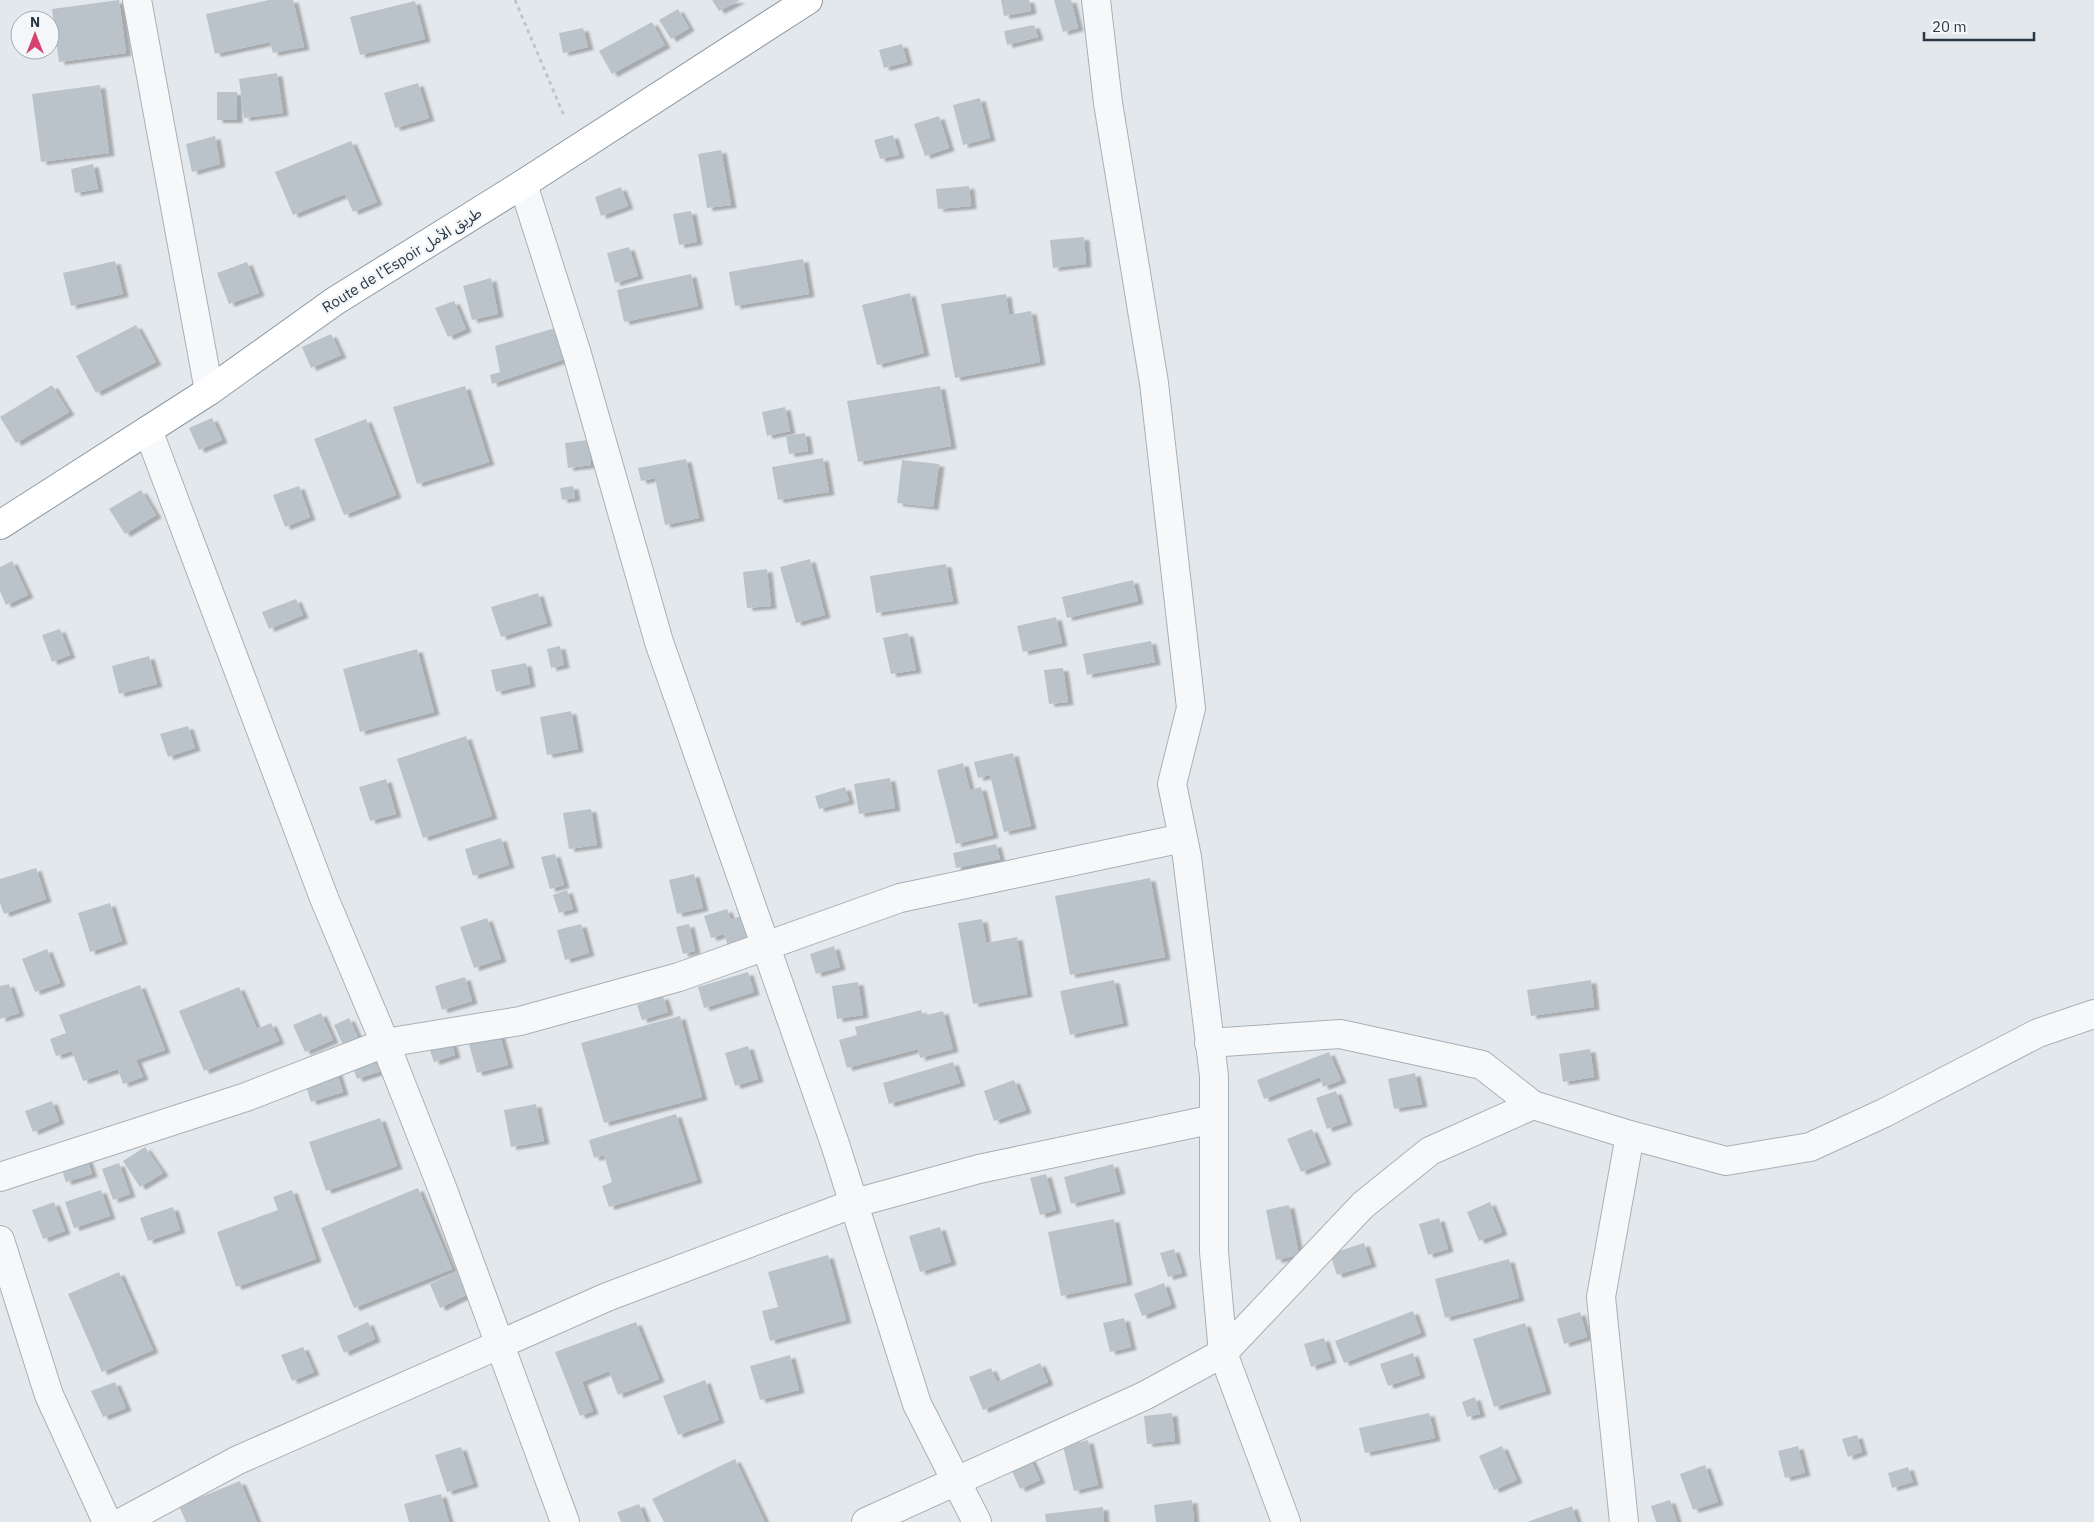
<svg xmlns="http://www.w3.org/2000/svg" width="2094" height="1522" font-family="'IBM Plex Sans','Noto Sans Arabic',sans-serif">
	<defs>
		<filter id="shadow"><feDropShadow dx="5.5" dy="3" stdDeviation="1" flood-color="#0004"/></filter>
	</defs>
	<rect width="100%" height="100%" fill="#e3e8ec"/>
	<path fill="#bac2ca" filter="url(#shadow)" d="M 119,0 L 126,53 L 59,62 L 52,9 Z
		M 269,0 L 293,0 L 304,47 L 273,53 L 270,42 L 215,54 L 206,14 Z
		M 712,0 L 740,0 L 719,11 Z
		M 1001,0 L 1029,0 L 1031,11 L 1004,16 Z
		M 1054,0 L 1071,0 L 1078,28 L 1063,32 Z
		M 415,1 L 425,39 L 360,55 L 350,17 Z
		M 678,9 L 689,28 L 671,39 L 659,20 Z
		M 652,22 L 665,45 L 612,74 L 599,51 Z
		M 1034,25 L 1038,37 L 1007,45 L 1004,31 Z
		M 583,28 L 588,47 L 563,53 L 559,33 Z
		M 902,44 L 907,62 L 884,68 L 879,50 Z
		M 277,73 L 283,113 L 244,118 L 239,79 Z
		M 418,83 L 429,118 L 395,128 L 384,93 Z
		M 100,85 L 109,153 L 41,162 L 32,94 Z
		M 217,92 L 237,92 L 237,120 L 217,120 Z
		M 980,98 L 990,138 L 963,145 L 953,105 Z
		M 939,116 L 949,148 L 925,156 L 914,124 Z
		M 893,135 L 899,155 L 880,159 L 874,140 Z
		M 215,136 L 220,164 L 192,172 L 186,144 Z
		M 351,141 L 377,202 L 353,212 L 345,194 L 293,215 L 275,172 Z
		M 721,150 L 731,205 L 707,208 L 698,154 Z
		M 93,164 L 98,189 L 75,193 L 71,169 Z
		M 969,186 L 971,206 L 938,209 L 936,189 Z
		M 621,187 L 628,206 L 601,216 L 595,197 Z
		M 691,211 L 697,242 L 679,245 L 673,214 Z
		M 1084,237 L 1086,264 L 1053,268 L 1050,240 Z
		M 629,247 L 638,276 L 615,283 L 607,253 Z
		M 803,259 L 809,294 L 735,306 L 729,272 Z
		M 115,261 L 123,294 L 71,306 L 63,273 Z
		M 247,262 L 259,293 L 229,304 L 217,273 Z
		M 691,274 L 698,306 L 624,322 L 617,290 Z
		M 491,278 L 498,314 L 472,320 L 463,286 Z
		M 910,293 L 924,353 L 877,365 L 862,305 Z
		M 1006,294 L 1009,315 L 1031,311 L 1040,362 L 955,378 L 941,304 Z
		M 454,301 L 466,329 L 448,337 L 435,308 Z
		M 136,325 L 156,362 L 96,393 L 76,356 Z
		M 555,328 L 565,359 L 492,384 L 490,375 L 500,372 L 495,346 Z
		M 331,334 L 341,355 L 311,368 L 302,347 Z
		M 52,385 L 69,412 L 16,443 L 0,417 Z
		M 465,386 L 489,462 L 417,484 L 393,407 Z
		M 940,386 L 951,446 L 858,462 L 847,401 Z
		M 785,407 L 790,431 L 767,436 L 762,412 Z
		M 212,418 L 222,440 L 199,450 L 189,428 Z
		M 366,419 L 396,495 L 344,515 L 314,439 Z
		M 805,433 L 808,451 L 789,454 L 786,436 Z
		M 588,440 L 591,465 L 568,468 L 565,443 Z
		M 823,458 L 829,492 L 778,500 L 772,467 Z
		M 686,459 L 699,518 L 665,525 L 655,478 L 641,481 L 638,468 Z
		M 902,460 L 939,464 L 933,507 L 897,503 Z
		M 299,486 L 310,517 L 285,527 L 273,495 Z
		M 573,486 L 575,498 L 562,500 L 560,488 Z
		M 141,490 L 156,515 L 125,534 L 109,509 Z
		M 810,559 L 825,615 L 796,623 L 780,567 Z
		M 12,561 L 28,595 L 6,605 L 0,591 L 0,567 Z
		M 946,564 L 953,601 L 876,613 L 870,576 Z
		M 767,569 L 771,606 L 747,608 L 743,572 Z
		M 1133,580 L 1138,601 L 1067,618 L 1062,597 Z
		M 538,593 L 547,623 L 501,637 L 491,607 Z
		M 296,599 L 303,615 L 269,629 L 262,612 Z
		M 1056,617 L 1062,643 L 1023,652 L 1017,626 Z
		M 60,629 L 70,655 L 52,662 L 42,635 Z
		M 908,633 L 916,670 L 891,674 L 883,638 Z
		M 1151,641 L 1155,662 L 1087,675 L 1083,654 Z
		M 560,646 L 564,665 L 551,668 L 547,649 Z
		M 417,649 L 434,712 L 360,732 L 343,669 Z
		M 149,656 L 157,684 L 119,694 L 112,666 Z
		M 526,663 L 530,684 L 496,692 L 491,670 Z
		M 1063,668 L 1068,702 L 1049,704 L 1044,670 Z
		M 571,711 L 578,749 L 547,755 L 540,717 Z
		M 188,726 L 195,748 L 168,757 L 160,734 Z
		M 466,736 L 492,816 L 423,838 L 397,759 Z
		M 1013,753 L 1031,826 L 1004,832 L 990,775 L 978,778 L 974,762 Z
		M 963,763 L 970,790 L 981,787 L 993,835 L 956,844 L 937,770 Z
		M 890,778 L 895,808 L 859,814 L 854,784 Z
		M 386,779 L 396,814 L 370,821 L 359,787 Z
		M 845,787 L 849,801 L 819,809 L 815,796 Z
		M 591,809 L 597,845 L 569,849 L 563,813 Z
		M 501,838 L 509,865 L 473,876 L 465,849 Z
		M 996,844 L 1000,859 L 956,868 L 953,853 Z
		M 555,854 L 564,885 L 550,889 L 541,857 Z
		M 36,868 L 46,899 L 4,914 L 0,903 L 0,879 Z
		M 694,874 L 703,908 L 677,914 L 669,880 Z
		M 1150,878 L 1165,957 L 1070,975 L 1055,896 Z
		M 567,890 L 573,909 L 559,913 L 553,895 Z
		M 110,903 L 122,941 L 90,952 L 78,913 Z
		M 727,909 L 731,920 L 743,915 L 751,938 L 728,946 L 724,934 L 711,938 L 704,916 Z
		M 487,918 L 501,959 L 474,968 L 460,927 Z
		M 982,919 L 986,943 L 1017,937 L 1027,994 L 973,1004 L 958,923 Z
		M 581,924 L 589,953 L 565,960 L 557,930 Z
		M 689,924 L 695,951 L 683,954 L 676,927 Z
		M 834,946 L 840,967 L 816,974 L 810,954 Z
		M 47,949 L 60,983 L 35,992 L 22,959 Z
		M 748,972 L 754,992 L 704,1008 L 698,987 Z
		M 465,977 L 472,1001 L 442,1010 L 435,986 Z
		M 1114,980 L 1123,1023 L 1070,1035 L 1060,991 Z
		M 1591,980 L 1594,1007 L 1531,1016 L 1527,990 Z
		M 858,982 L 863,1015 L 837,1019 L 832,986 Z
		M 9,984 L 19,1013 L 0,1019 L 0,986 Z
		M 140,985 L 165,1050 L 136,1060 L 143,1077 L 123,1084 L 118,1069 L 83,1081 L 72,1051 L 56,1056 L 50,1039 L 66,1033 L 59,1015 Z
		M 239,987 L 257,1029 L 271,1023 L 279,1041 L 204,1071 L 179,1011 Z
		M 663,996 L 668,1012 L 642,1020 L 637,1005 Z
		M 921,1010 L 923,1016 L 943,1011 L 953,1049 L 920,1058 L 918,1049 L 847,1068 L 839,1040 L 857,1035 L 855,1027 Z
		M 321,1013 L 333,1040 L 305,1052 L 293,1025 Z
		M 680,1016 L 702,1097 L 604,1123 L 581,1043 Z
		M 349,1018 L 361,1044 L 346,1052 L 334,1025 Z
		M 498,1029 L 508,1065 L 477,1073 L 467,1037 Z
		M 449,1035 L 455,1055 L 434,1062 L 427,1042 Z
		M 748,1046 L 758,1079 L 735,1086 L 725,1053 Z
		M 1590,1049 L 1594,1077 L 1563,1082 L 1559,1054 Z
		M 373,1050 L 381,1071 L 357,1079 L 350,1059 Z
		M 1329,1052 L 1341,1080 L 1323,1087 L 1320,1077 L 1264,1099 L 1257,1080 Z
		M 953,1062 L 960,1083 L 889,1104 L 883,1083 Z
		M 336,1070 L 343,1092 L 311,1102 L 304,1080 Z
		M 1415,1073 L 1422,1104 L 1394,1109 L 1388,1079 Z
		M 1014,1080 L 1026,1110 L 994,1121 L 984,1091 Z
		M 1336,1091 L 1347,1122 L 1327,1129 L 1316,1098 Z
		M 52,1101 L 59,1121 L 33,1132 L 25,1111 Z
		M 536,1104 L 544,1141 L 511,1147 L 504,1110 Z
		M 676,1114 L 697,1180 L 609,1207 L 602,1186 L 612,1182 L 604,1155 L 594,1158 L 589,1140 Z
		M 380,1118 L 397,1166 L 326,1191 L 309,1142 Z
		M 1312,1129 L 1326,1162 L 1301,1172 L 1287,1139 Z
		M 145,1147 L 163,1173 L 140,1187 L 123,1161 Z
		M 85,1153 L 92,1174 L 66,1182 L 59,1161 Z
		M 119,1163 L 130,1194 L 113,1200 L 102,1169 Z
		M 1113,1164 L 1120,1191 L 1071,1204 L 1064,1177 Z
		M 1046,1174 L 1056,1210 L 1040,1215 L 1030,1178 Z
		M 418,1188 L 452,1269 L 354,1308 L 321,1228 Z
		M 101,1190 L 110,1216 L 74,1228 L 65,1202 Z
		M 292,1190 L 316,1259 L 236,1287 L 217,1232 L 278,1210 L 273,1197 Z
		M 54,1202 L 65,1231 L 43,1239 L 32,1210 Z
		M 1490,1202 L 1502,1232 L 1479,1241 L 1467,1212 Z
		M 1289,1205 L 1299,1255 L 1276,1260 L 1266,1210 Z
		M 173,1207 L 180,1230 L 148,1241 L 140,1218 Z
		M 1439,1218 L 1448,1249 L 1428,1255 L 1419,1224 Z
		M 1114,1219 L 1127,1282 L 1061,1296 L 1048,1232 Z
		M 940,1227 L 951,1262 L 920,1272 L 909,1236 Z
		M 1364,1243 L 1371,1264 L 1337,1275 L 1330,1254 Z
		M 1174,1249 L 1182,1273 L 1168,1277 L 1160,1253 Z
		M 828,1255 L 846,1320 L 770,1341 L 762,1311 L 778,1307 L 768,1272 Z
		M 1509,1259 L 1519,1298 L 1445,1318 L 1435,1279 Z
		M 457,1271 L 468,1294 L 440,1308 L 430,1284 Z
		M 119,1272 L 153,1350 L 102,1372 L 68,1294 Z
		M 1164,1283 L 1171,1305 L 1142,1316 L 1134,1294 Z
		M 1413,1311 L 1421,1333 L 1344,1363 L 1335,1341 Z
		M 1580,1312 L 1587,1337 L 1564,1344 L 1557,1319 Z
		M 1124,1318 L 1131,1347 L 1110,1352 L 1103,1323 Z
		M 368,1322 L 375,1339 L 344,1353 L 337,1336 Z
		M 636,1322 L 659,1379 L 618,1395 L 609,1371 L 582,1382 L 593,1411 L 580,1416 L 555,1352 Z
		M 1525,1323 L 1546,1391 L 1494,1407 L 1473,1339 Z
		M 1324,1338 L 1331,1360 L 1311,1367 L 1304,1344 Z
		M 303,1347 L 314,1372 L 292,1381 L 281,1355 Z
		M 1413,1353 L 1420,1375 L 1388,1386 L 1380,1364 Z
		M 790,1355 L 799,1390 L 760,1400 L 750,1366 Z
		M 1040,1363 L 1048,1382 L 983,1410 L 969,1377 L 991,1368 L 997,1382 Z
		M 705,1380 L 719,1420 L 678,1435 L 663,1396 Z
		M 115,1382 L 126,1408 L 103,1417 L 91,1391 Z
		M 1475,1397 L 1480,1414 L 1467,1417 L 1462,1402 Z
		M 1172,1413 L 1175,1441 L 1147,1444 L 1144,1416 Z
		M 1429,1413 L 1435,1438 L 1365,1453 L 1359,1428 Z
		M 1857,1435 L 1862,1452 L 1848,1457 L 1842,1439 Z
		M 1088,1440 L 1098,1485 L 1074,1491 L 1063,1446 Z
		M 1502,1446 L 1517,1480 L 1494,1490 L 1479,1456 Z
		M 1798,1446 L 1805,1473 L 1785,1478 L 1778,1451 Z
		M 461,1447 L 473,1484 L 447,1492 L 435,1455 Z
		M 1026,1449 L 1040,1480 L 1020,1489 L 1006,1458 Z
		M 735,1459 L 765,1522 L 664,1522 L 652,1499 Z
		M 1705,1465 L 1718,1502 L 1693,1510 L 1680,1474 Z
		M 1908,1467 L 1913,1482 L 1892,1488 L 1888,1473 Z
		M 240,1481 L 257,1522 L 186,1522 L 179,1506 Z
		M 441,1494 L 449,1522 L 409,1522 L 404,1504 Z
		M 1192,1500 L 1194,1522 L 1156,1522 L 1154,1505 Z
		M 1670,1500 L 1677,1522 L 1656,1522 L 1651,1506 Z
		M 639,1504 L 646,1522 L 621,1522 L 617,1512 Z
		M 1572,1506 L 1577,1522 L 1527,1522 Z
		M 1103,1507 L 1104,1522 L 1046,1522 L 1045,1514 Z"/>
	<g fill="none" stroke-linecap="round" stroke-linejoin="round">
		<defs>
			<path id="street" d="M 137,0 L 209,391
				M 1096,0 L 1108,103 L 1154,383 L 1191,708 L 1172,784 L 1187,857 L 1214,1076 L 1214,1252 L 1223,1353 L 1286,1522
				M 523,184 L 577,354 L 659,642 L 835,1144 L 917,1404 L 977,1522
				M 148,430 L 324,898 L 385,1043 L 443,1190 L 565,1522
				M 1209,1043 L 1340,1034 L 1482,1065 L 1533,1105
				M 0,1177 L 246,1097 L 385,1043 L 520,1021 L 679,977 L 900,898 L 1183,838
				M 0,1240 L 49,1395 L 107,1522
				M 122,1522 L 238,1460 L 607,1297 L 855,1203 L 979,1169 L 1214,1119
				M 866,1522 L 1144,1396 L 1223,1353 L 1363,1205 L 1430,1151 L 1533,1105 L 1630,1135 L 1726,1161 L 1810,1147 L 1884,1113 L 2038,1033 L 2094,1014
				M 1624,1522 L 1601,1297 L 1630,1135"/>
			<path id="highway" d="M 0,525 L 209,391 L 335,301 L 523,184 L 808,0"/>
		</defs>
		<use href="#street" stroke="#a8b0b7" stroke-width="30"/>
		<use href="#highway" stroke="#8a98a4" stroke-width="30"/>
		<path stroke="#c1c6cb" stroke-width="3" stroke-dasharray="4 4" stroke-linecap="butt" d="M 515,0 L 565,118"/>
		<use href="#street" stroke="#f6f8fa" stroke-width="28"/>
		<use href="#highway" stroke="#fff" stroke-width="28"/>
	</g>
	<g text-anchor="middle" stroke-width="5" stroke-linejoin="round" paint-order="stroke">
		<g font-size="15" fill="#2a3846" stroke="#f3f7f9">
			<text transform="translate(402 260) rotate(-32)" y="5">Route de l’Espoir طريق الأمل</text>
		</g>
	</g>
	<g transform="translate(35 35)"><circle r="24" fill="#f3f7f9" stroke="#a3abb1"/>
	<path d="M0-4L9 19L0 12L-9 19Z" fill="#d6436e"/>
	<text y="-8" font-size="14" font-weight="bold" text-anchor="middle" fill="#2a3846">N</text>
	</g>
	<path d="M1924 32v8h110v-8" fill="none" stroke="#2a3846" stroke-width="2.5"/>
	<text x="1932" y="32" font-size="15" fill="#2a3846" stroke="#f3f7f9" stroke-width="4" paint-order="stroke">20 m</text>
</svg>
